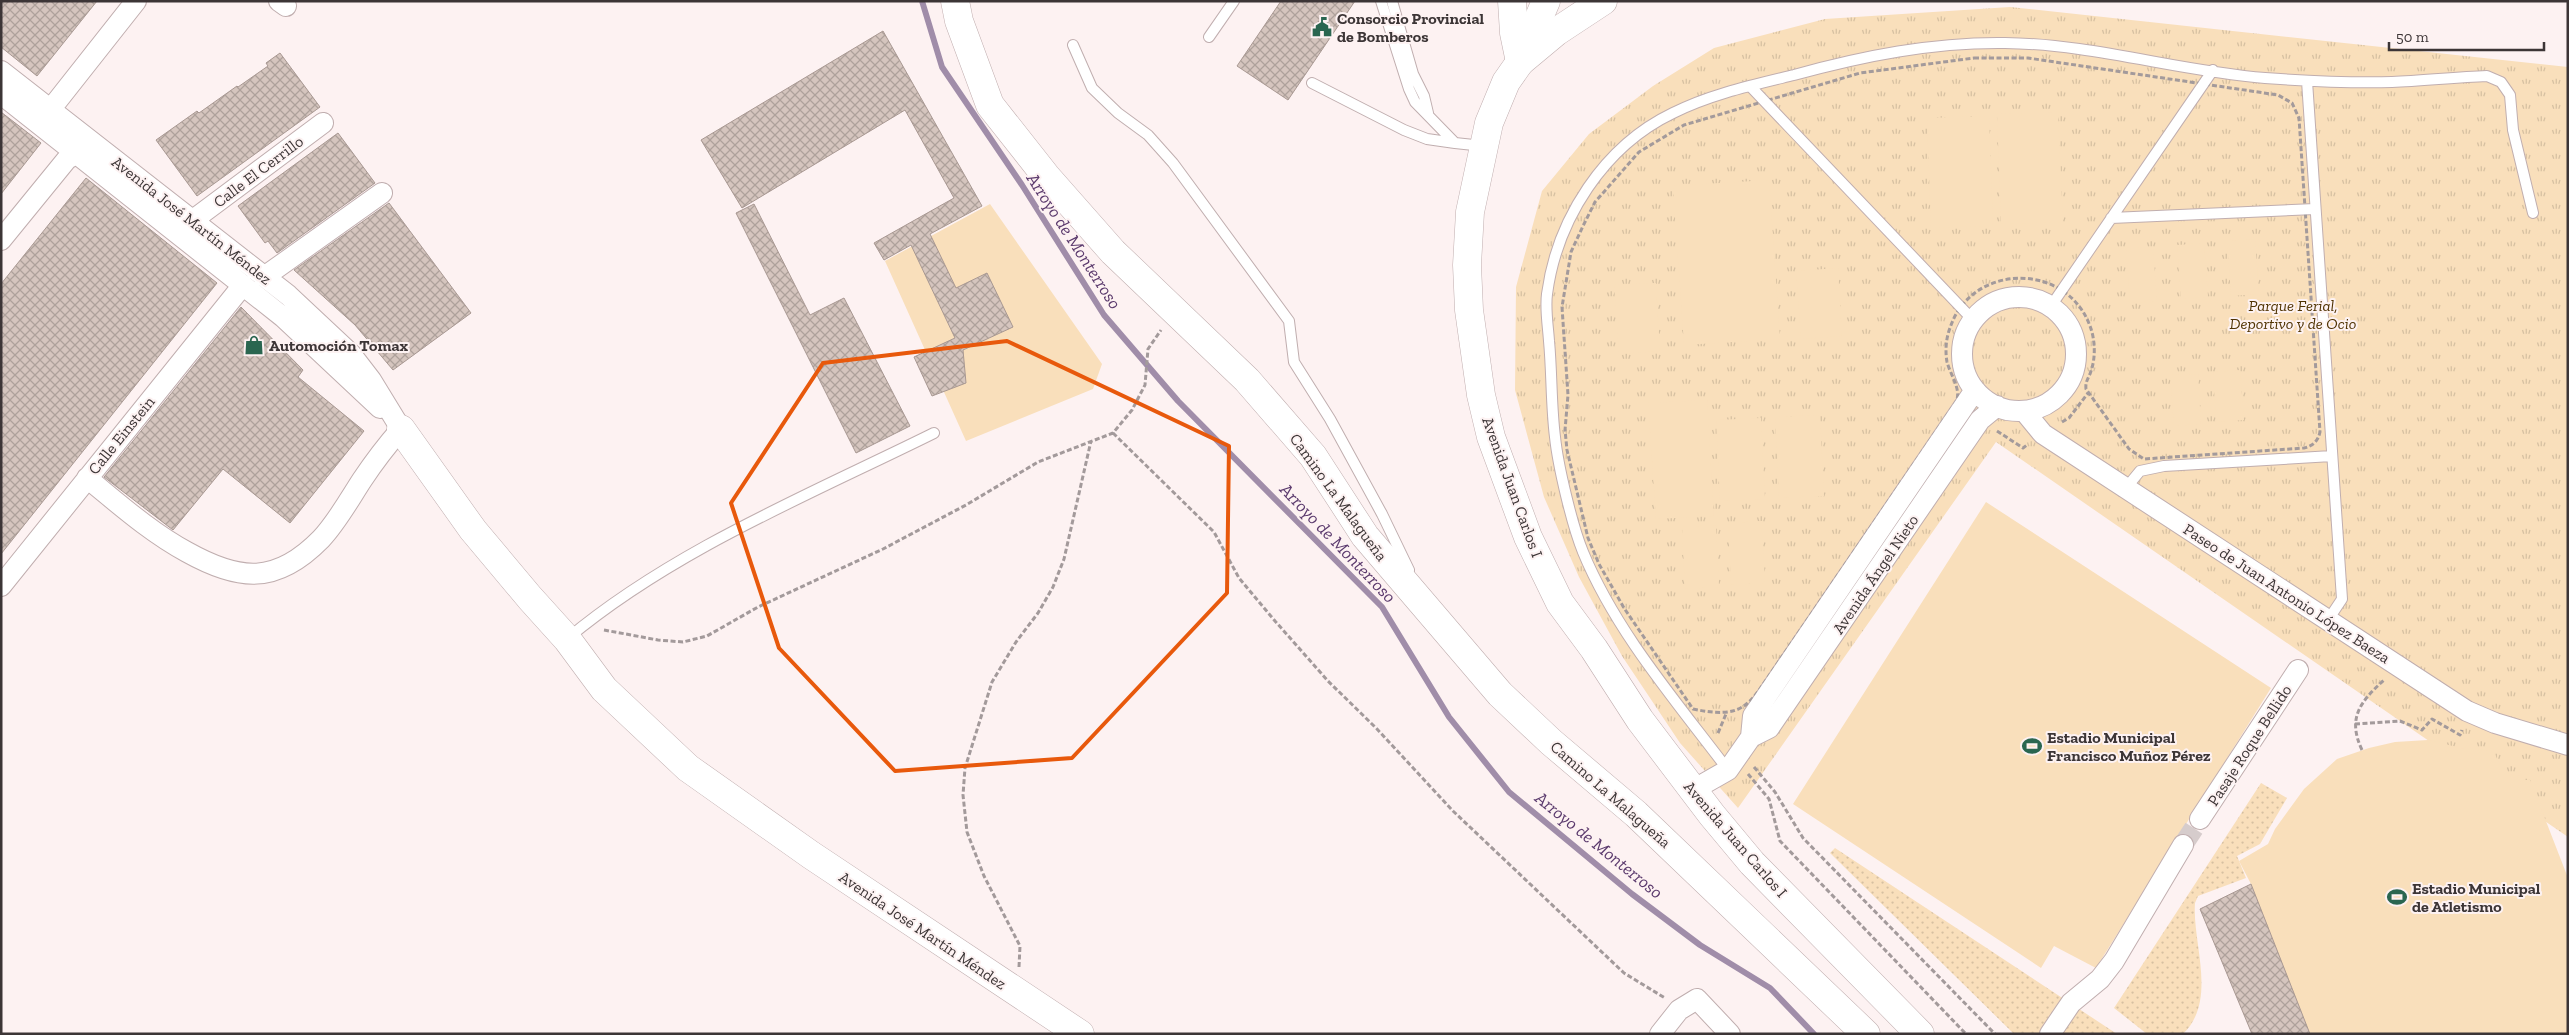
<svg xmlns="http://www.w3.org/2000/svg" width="2569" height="1035" font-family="'Zilla Slab',serif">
	<defs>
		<pattern id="grass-dots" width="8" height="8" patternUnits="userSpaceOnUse" patternTransform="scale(1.25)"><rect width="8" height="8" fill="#f9dfbb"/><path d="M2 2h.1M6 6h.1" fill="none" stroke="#d6c0a1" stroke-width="1.8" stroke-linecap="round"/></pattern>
		<pattern id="park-tufts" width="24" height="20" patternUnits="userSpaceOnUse" patternTransform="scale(1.25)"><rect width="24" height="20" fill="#f9dfbb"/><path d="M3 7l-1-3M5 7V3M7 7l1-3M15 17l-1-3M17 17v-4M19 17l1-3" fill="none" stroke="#d6c0a1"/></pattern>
		<pattern id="building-cross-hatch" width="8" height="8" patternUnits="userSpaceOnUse" patternTransform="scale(1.25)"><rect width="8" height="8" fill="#d5c5be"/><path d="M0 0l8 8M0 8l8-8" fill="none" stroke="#aea19b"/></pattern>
	</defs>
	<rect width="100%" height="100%" fill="#fdf2f2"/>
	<path fill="url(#grass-dots)" d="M 2261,783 L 2287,798 L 2260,844 L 2237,856 L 2246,878 L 2198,896 L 2195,903 C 2192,943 2218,1000 2183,1034 L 2147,1034 L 2114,1008 Z
		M 1835,848 L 2117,1034 L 2014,1034 L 1830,853 Z"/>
	<path fill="url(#park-tufts)" d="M 2010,7 L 2568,67 L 2568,837 L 1996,442 L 1738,808 L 1680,743 L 1622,656 L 1579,577 L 1544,497 L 1515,390 L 1516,287 L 1542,191 L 1589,134 L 1653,86 L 1714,48 L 1825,19 Z"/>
	<path fill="#f9dfbb" d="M 2058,112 L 2063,222 L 2001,224 L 1997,114 Z
		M 1989,116 L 1993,226 L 1931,228 L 1927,118 Z
		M 1769,180 L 1780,339 L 1684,345 L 1673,186 Z
		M 990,204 L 1102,364 L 1093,389 L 966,441 L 885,261 Z
		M 2255,239 L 2259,294 L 2231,296 L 2227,241 Z
		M 2204,243 L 2208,297 L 2181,299 L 2177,245 Z
		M 2153,247 L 2157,301 L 2130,303 L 2126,248 Z
		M 1838,268 L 1842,336 L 1801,339 L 1796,271 Z
		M 1656,283 L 1660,351 L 1619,354 L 1614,285 Z
		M 2240,370 L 2244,420 L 2216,422 L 2213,372 Z
		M 2198,374 L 2201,424 L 2174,426 L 2170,375 Z
		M 1707,400 L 1714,516 L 1656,519 L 1648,403 Z
		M 1820,415 L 1824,496 L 1779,498 L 1775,417 Z
		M 1761,418 L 1765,499 L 1720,501 L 1716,420 Z
		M 1986,502 L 2271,688 L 2096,968 L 2054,946 L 2041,968 L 1793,804 Z
		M 1762,521 L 1765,583 L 1731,585 L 1728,523 Z
		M 1716,525 L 1719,587 L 1685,589 L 1682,527 Z
		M 2428,740 L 2465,749 L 2468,743 L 2495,754 C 2500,766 2505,777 2520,775 L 2524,780 L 2530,780 L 2568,878 L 2568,1034 L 2252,1034 L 2251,884 L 2239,861 L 2268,844 L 2275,829 L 2304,789 L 2337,759 L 2369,748 L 2395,742 Z"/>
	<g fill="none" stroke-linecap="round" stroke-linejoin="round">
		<path stroke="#a08da9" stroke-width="6" d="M 922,1 L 942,67 L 1022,185 L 1104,315 L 1178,401 L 1382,607 L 1449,717 L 1509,792 L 1632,894 L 1700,945 L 1770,988 L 1814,1034"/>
	</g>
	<path fill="url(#building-cross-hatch)" stroke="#a89892" d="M 1,1 L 97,1 L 37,76 L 1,47 Z
		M 1281,1 L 1355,1 L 1288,100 L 1237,66 Z
		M 883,31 L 982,206 L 930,234 L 956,288 L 987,273 L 1013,327 L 963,350 L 966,383 L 932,396 L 914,357 L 955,338 L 911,245 L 884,260 L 874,243 L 954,198 L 905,110 L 742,208 L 701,140 Z
		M 280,53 L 320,107 L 197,196 L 156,140 L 197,111 L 199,113 L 237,86 L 238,87 L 268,66 L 266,63 Z
		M 1,112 L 41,143 L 1,194 Z
		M 338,133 L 375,183 L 277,253 L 268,241 L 265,243 L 238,206 Z
		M 86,178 L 217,283 L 1,554 L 1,284 Z
		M 389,203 L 471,313 L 393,370 L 355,325 L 294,270 Z
		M 754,204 L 810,315 L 844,298 L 910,426 L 856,453 L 736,213 Z
		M 241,307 L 303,370 L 298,377 L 364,431 L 290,523 L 223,469 L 173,530 L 104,477 Z
		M 2251,884 L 2310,1034 L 2252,1034 L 2200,909 Z"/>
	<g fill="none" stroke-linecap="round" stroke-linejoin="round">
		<path stroke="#d6cccc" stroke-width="20" stroke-dasharray="20 10" stroke-linecap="butt" d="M 2183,845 L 2200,819"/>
		<defs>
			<path id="lane" d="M 1381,1 L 1409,89 L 1415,102 L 1455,143 L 1483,146
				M 1392,1 L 1413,74 L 1424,96 L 1428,113
				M 1209,37 L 1234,1
				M 1073,45 L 1092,88 L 1118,113 L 1148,135 L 1173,163 L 1289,321 L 1294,362 L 1330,419 L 1382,514 L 1409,570 L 1407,573
				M 2307,81 L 2342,599 L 2328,620
				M 1312,83 L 1404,130 L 1427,139 L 1455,143
				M 1750,86 L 1973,320
				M 2111,218 L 2315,209
				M 2051,306 L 2213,70
				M 2126,488 L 2140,471 L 2164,466 L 2332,456
				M 567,639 C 673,550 811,494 934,433
				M 1728,770 C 1676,701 1616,632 1583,552 C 1572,525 1558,466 1555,437 C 1551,405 1552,373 1549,341 C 1548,326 1545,309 1547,294 C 1557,219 1604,146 1673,113 C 1711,94 1753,85 1794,75 C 1863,56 1933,42 2005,43 C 2093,44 2178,71 2265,78 C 2307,81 2350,83 2392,82 C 2423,81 2455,77 2487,76 L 2501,82 L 2510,95 L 2513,130 L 2533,213"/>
			<path id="street" d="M 279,1 L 286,6
				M 1,71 L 288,295 L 351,354 L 371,380 L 401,429
				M 1,94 L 283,317 L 380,408
				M 50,110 L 136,1
				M 193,220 L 323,123
				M 1,240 L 67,159 L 78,153
				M 264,277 L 382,193
				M1962 354a57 57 0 1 1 114 0a57 57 0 1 1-114 0Z
				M 2024,411 L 2043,434 L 2467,711 L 2495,723 L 2568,745
				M 87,478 C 119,504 150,532 187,552 C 239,581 276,585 321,539 C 337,522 349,500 362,480 C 374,462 387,445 401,429
				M 1,586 L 243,285
				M 1751,737 L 1769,728 L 1980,420 L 1997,406
				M 1693,790 L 1728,770 L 1751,737 L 1753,716 L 1975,390
				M 2200,819 L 2298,670
				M 1660,1034 L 1679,1010 L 1697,999 L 1730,1034
				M 2050,1034 L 2071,1003 L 2100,979 L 2114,961 L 2183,845"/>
			<path id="secondary" d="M 955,1 L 959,21 L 990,105 L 1046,176 L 1113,252 L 1247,380 L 1313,456 L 1365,536 L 1500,694 L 1551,742 L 1636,814 L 1866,1034
				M 1546,1 L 1520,62 L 1506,82 L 1489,123 L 1470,212 L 1467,265 L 1469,310 L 1481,395 L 1491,437 L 1528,537 L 1560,603 L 1594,649 L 1640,720 L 1712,815 L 1752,863 L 1920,1034
				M 401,429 L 473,530 L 530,598 L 567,639 L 604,689 L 688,768 L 811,855 L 1080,1034"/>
			<path id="highway" d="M 1512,1 L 1514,33 L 1520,62 L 1556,32 L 1603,1"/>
		</defs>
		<use href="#lane" stroke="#c0aeaf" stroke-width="12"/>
		<use href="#street" stroke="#c0aeaf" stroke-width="22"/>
		<use href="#secondary" stroke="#c0aeaf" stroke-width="29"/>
		<use href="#highway" stroke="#c0aeaf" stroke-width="29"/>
		<path stroke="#a39a9b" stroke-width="3" stroke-dasharray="5 2.5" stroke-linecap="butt" d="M 1974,58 L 2028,58 L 2278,95 L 2292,103 L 2299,118 L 2320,432 C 2318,441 2313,446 2304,448 L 2144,459 L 2129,449 L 2086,389 C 2085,381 2089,378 2091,371 C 2096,357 2095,339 2090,326 C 2066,261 1971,263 1950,328 C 1946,338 1945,351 1947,362 C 1950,374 1962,390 1956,402 L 1777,664 C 1749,704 1746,720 1693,709 L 1624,608 L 1599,564 L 1588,538 L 1567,450 L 1565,430 L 1568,395 L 1562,307 L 1571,252 L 1583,226 L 1595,202 L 1639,152 L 1684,125 L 1860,73 Z
			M 2062,422 L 2069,418 L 2088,393
			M 1997,431 L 2023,448 L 2027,445
			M 1113,433 L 1214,532 L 1239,578 L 1275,621 L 1328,681 L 1377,729 L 1453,811 L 1624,973 L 1665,998
			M 604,630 L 658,640 L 683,642 L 707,636 L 758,607 L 883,549 L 966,505 L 1038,462 L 1113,433 L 1132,410 L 1145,385 L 1148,349 L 1161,330
			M 2355,724 L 2400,721 L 2422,730 L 2432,719 L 2460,735 L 2462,730
			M 1718,733 L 1726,714
			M 2362,750 C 2347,718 2360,702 2384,680
			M 1754,767 L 1775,792 L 1803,838 L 1995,1034
			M 1748,774 L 1769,799 L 1780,841 L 1966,1034
			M 1019,967 L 1020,946 L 984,876 L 967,832 L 963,795 L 965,768 L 992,682 L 1016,642 L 1038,613 L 1053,587 L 1064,559 L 1091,441"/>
		<use href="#lane" stroke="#fff" stroke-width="10"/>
		<use href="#street" stroke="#fff" stroke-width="20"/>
		<use href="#secondary" stroke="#fff" stroke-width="28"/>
		<use href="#highway" stroke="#fff" stroke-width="28"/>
	</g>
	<path fill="none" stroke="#e8590c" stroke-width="4" stroke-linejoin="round" d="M 1007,341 L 1229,446 L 1227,593 L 1072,758 L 895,771 L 779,648 L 731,503 L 823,363 Z"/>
	<defs>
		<symbol id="civic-bare" viewBox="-9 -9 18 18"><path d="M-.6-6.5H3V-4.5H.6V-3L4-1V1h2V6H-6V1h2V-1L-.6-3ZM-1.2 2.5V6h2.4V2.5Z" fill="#2a6650" stroke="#fdf2f2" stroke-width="2.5" paint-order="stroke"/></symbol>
		<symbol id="shop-bare" viewBox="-9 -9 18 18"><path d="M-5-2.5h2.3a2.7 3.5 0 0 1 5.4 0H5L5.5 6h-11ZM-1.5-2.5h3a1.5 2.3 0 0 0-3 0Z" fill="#2a6650" stroke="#fdf2f2" stroke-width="2.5" paint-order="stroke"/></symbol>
		<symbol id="stadium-bare" viewBox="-9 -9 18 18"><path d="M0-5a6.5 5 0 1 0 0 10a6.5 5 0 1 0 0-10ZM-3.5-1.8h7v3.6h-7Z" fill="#2a6650" stroke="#fdf2f2" stroke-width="2.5" paint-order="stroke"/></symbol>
	</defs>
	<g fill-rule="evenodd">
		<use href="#civic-bare" x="1308" y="13" width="28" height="28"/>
		<use href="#shop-bare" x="240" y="331" width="28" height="28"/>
		<use href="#stadium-bare" x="2018" y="732" width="28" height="28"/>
		<use href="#stadium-bare" x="2383" y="883" width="28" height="28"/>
	</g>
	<g text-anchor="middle" stroke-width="4" stroke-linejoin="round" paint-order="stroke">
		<g font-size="16" font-weight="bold" fill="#3c3536" stroke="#fdf2f2" text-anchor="start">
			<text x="1337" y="24">Consorcio Provincial<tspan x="1337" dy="18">de Bomberos</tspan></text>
			<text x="269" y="351">Automoción Tomax</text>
			<text x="2047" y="743">Estadio Municipal<tspan x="2047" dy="18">Francisco Muñoz Pérez</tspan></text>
			<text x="2412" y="894">Estadio Municipal<tspan x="2412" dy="18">de Atletismo</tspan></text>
		</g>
		<g font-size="16" fill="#3c3536" stroke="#fdf2f2">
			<text transform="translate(258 171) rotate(-37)" y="6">Calle El Cerrillo</text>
			<text transform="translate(192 220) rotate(38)" y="6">Avenida José Martín Méndez</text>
			<text transform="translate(121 435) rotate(-51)" y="6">Calle Einstein</text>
			<text transform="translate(1513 487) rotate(70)" y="6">Avenida Juan Carlos I</text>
			<text transform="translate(1339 497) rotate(54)" y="6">Camino La Malagueña</text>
			<text transform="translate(1875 574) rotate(-56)" y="6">Avenida Ángel Nieto</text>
			<text transform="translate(2287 593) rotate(33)" y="6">Paseo de Juan Antonio López Baeza</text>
			<text transform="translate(2249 745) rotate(-57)" y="6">Pasaje Roque Bellido</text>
			<text transform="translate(1611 794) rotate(41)" y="6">Camino La Malagueña</text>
			<text transform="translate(1736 839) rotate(49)" y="6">Avenida Juan Carlos I</text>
			<text transform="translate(923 930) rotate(34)" y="6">Avenida José Martín Méndez</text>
		</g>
		<g font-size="16" font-style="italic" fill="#503302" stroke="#fdf2f2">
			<text x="2293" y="311">Parque Ferial,<tspan x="2293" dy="18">Deportivo y de Ocio</tspan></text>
		</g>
		<g font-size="18" font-style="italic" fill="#5b3a6d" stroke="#fdf2f2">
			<text transform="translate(1074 241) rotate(57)" y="6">Arroyo de Monterroso</text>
			<text transform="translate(1338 543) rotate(46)" y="6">Arroyo de Monterroso</text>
			<text transform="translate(1599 845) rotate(39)" y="6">Arroyo de Monterroso</text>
		</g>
	</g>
	<rect width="2569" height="1035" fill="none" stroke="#3c3536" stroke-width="5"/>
	<path d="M2389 42v8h155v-8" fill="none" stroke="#3c3536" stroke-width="2.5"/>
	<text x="2396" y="42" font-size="15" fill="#3c3536" stroke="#fdf2f2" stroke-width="4" paint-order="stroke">50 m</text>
</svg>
